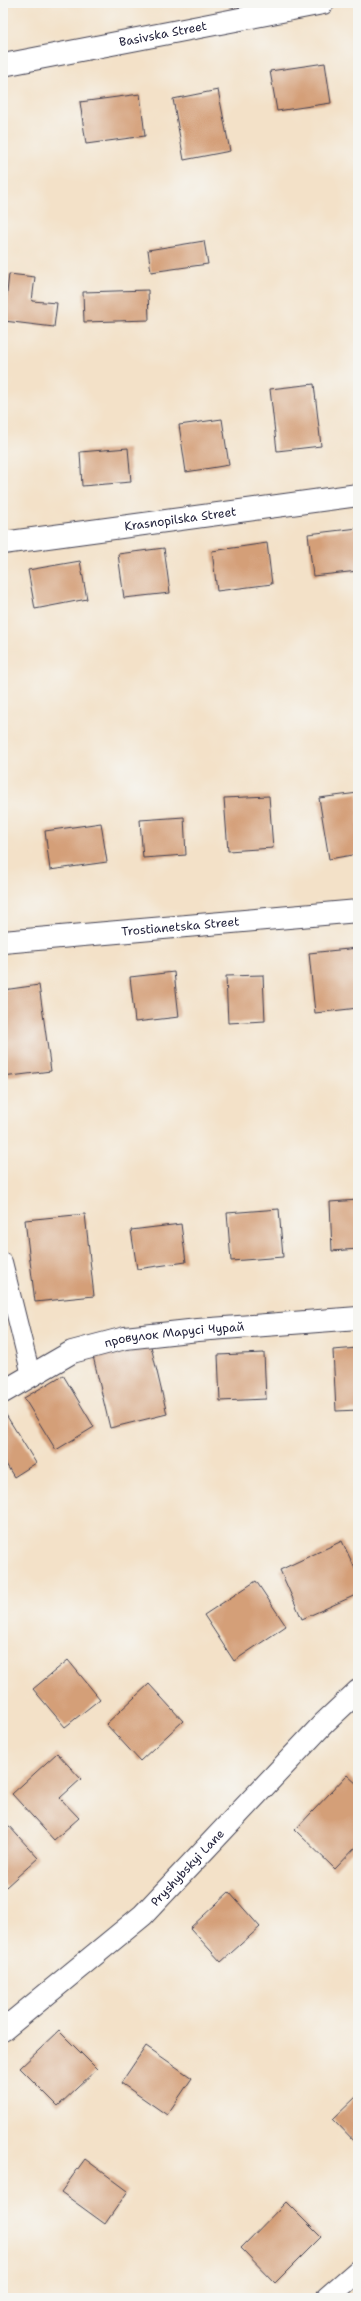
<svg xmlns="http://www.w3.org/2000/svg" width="361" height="2301" font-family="'Shantell Sans',sans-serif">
	<rect width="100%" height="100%" fill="#f6f6f2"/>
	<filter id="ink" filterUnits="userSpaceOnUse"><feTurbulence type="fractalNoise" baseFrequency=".025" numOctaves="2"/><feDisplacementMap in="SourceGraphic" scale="8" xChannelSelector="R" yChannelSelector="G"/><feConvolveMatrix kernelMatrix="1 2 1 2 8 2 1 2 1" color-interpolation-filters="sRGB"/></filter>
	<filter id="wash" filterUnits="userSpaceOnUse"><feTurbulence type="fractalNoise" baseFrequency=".012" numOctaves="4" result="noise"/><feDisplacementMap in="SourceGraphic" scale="16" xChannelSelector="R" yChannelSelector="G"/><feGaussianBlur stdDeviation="0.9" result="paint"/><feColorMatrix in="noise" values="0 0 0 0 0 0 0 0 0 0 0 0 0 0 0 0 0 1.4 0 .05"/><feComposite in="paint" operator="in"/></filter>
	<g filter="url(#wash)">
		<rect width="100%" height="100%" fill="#f3e1c8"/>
		<g id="blocks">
			<path fill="#d49f78" d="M 325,63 L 331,103 L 277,111 L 270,71 Z
				M 218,90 L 230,151 L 184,160 L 173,99 Z
				M 140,94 L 145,136 L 86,144 L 80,102 Z
				M 204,241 L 208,264 L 151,272 L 148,250 Z
				M 9,274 L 35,277 L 32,301 L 57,303 L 54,327 L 4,321 Z
				M 148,290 L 149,320 L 84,322 L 83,292 Z
				M 314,384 L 321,446 L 277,451 L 270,389 Z
				M 222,419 L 229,465 L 186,472 L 179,425 Z
				M 128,448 L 131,482 L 82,486 L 80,452 Z
				M 358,528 L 358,571 L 313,576 L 308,534 Z
				M 267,543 L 272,584 L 217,591 L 212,551 Z
				M 164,548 L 170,593 L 124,598 L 118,554 Z
				M 80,561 L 87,599 L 35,609 L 28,570 Z
				M 358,793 L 358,854 L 329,859 L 319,798 Z
				M 269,796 L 273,848 L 228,851 L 224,798 Z
				M 184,817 L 186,855 L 143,858 L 140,820 Z
				M 101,823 L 107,862 L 50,870 L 45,831 Z
				M 358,948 L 358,1008 L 315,1013 L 309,953 Z
				M 174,972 L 179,1017 L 135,1022 L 130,977 Z
				M 263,975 L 265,1021 L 228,1023 L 226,976 Z
				M 39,985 L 51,1071 L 3,1077 L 3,990 Z
				M 358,1200 L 358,1249 L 332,1251 L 330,1202 Z
				M 279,1209 L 283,1257 L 231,1261 L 227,1213 Z
				M 85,1214 L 94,1296 L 35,1302 L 25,1220 Z
				M 181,1224 L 186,1262 L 137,1269 L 131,1230 Z
				M 150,1342 L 167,1414 L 110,1428 L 93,1356 Z
				M 358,1348 L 358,1410 L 336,1411 L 333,1350 Z
				M 264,1353 L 266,1399 L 220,1401 L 218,1355 Z
				M 63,1375 L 94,1427 L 56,1450 L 24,1398 Z
				M 3,1410 L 36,1463 L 14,1477 L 3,1459 Z
				M 342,1541 L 358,1575 L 358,1594 L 302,1619 L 280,1570 Z
				M 256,1581 L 286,1626 L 234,1661 L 204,1615 Z
				M 68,1660 L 100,1699 L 65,1727 L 33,1689 Z
				M 149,1684 L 183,1721 L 140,1761 L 106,1724 Z
				M 57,1753 L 81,1779 L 60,1798 L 79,1818 L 54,1840 L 12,1794 Z
				M 347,1775 L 358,1785 L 358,1845 L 335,1869 L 295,1830 Z
				M 8,1825 L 38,1858 L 6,1887 L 3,1884 L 3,1829 Z
				M 229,1892 L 260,1927 L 221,1962 L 190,1928 Z
				M 59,2031 L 97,2069 L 58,2106 L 20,2068 Z
				M 146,2046 L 192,2078 L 167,2115 L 121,2083 Z
				M 358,2095 L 358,2145 L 333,2119 Z
				M 85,2159 L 128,2191 L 105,2224 L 61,2192 Z
				M 286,2202 L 321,2237 L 275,2283 L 241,2248 Z"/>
		</g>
	</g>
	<g filter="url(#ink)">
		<use href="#blocks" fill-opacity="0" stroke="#413f50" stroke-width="1"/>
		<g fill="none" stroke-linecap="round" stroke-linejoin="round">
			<defs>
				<path id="service" d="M 3,1262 L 31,1375"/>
				<g id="minor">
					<path id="s1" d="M 3,65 L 323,3"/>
					<path id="s2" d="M 3,543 L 358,495"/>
					<path id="s3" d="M 3,942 L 358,911"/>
					<path id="s4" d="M 3,1392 L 72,1352 L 125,1338 L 198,1330 L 358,1318"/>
					<path id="s5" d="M 3,2030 L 143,1915 L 324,1723 L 358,1691"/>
					<path d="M 327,2298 L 358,2271"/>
				</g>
			</defs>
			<use href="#service" stroke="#413f50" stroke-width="20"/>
			<use href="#minor" stroke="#413f50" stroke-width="24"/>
			<use href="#service" stroke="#fff" stroke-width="18"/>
			<use href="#minor" stroke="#fff" stroke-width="22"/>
		</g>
	</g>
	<g text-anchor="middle" stroke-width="4" stroke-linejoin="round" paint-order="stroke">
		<g font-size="12" fill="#22223b" stroke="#f6f6f2">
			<text dy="4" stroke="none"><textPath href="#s1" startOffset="163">Basivska Street</textPath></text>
			<text dy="4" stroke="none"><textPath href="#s2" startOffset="179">Krasnopilska Street</textPath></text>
			<text dy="4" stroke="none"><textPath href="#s3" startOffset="178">Trostianetska Street</textPath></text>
			<text dy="4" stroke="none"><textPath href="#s4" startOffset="184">провулок Марусі Чурай</textPath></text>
			<text dy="4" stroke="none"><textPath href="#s5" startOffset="246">Pryshybskyi Lane</textPath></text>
		</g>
	</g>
	<rect width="361" height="2301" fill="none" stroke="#f6f6f2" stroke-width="16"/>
</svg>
